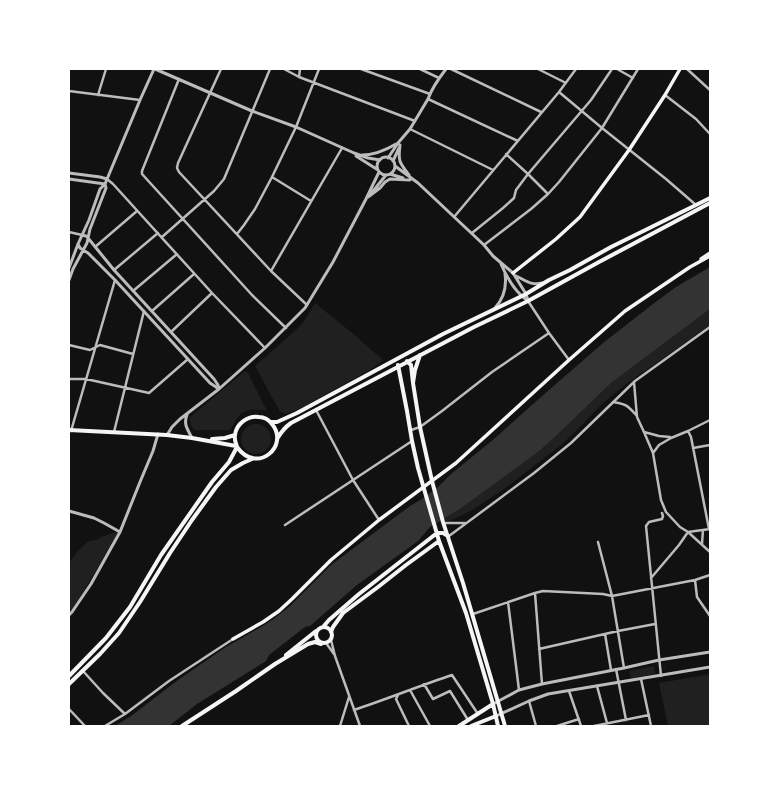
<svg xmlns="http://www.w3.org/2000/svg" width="779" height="795" font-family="'Titillium Web',sans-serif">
	<rect width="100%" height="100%" fill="#111"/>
	<path fill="#202020" d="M 315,303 L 351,332 L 383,360 L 375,367 L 301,408 L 285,414 L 280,412 L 255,366 L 295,331 L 303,323 Z
		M 710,309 L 710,325 L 625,385 L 600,406 L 576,431 L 561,445 L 511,484 L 474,509 L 454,519 L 446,522 L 445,518 L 460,509 L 538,452 L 556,436 L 611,383 Z
		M 245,371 L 248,373 L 267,411 C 258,409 245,408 239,416 C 235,420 233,426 230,430 L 195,430 L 192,427 L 189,418 Z
		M241 439a15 15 0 1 1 30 0a15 15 0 1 1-30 0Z
		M 119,531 L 84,591 L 72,609 L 69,612 L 69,563 L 77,552 L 87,542 L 99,539 L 101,537 Z
		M 654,666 L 655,674 L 631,678 L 629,671 Z
		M 710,674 L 710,726 L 668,726 L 659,683 Z"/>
	<path fill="#333" d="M 710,267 L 710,309 L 611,383 L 556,436 L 538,452 L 460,509 L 430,527 L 418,541 L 357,585 L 310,626 L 305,627 L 269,655 L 266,661 L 197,704 L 169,726 L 115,726 L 131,716 L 178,680 L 226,647 L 261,627 L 272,620 L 289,607 L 331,565 L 410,506 L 422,499 L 437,488 L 451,474 L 494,439 L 533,404 L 603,343 L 653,304 L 676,287 Z"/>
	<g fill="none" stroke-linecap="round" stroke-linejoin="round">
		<path stroke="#bcbcbc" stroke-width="2.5" d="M 221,69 L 178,163 L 177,168 L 179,172 L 271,271 L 307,305
			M 284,69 L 299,77 L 415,121
			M 361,69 L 430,94
			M 420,69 L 439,78
			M 451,69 L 541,112
			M 538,69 L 566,83
			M 617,69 L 633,78
			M 687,69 L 710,90
			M 299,77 L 300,69
			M 179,79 L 142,171 L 142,174 L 252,295 L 286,328
			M 69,91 L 140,100
			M 559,92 L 602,128 L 666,179 L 696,205
			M 98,95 L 106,69
			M 665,95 L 696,119 L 710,134
			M 428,99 L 518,141
			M 410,129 L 493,170
			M 506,154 L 528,174 L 548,194
			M 272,177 L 311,201
			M 107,179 L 113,184 L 212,293 L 265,348
			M 454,217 L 559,92 L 576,69
			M 69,232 L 82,235
			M 472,233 L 503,208 L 514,198 L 516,190 L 528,174 L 591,100 L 612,69
			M 237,234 L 244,225 L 255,209 L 272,177 L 296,127 L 319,69
			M 162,237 L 214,191 L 224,179 L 270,69
			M 484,245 L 531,209 L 548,194 L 559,182 L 602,128 L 638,69
			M 95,247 L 137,211
			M 114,270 L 158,233
			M 271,271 L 342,148
			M 133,291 L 177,254
			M 528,301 L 549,333 L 569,360
			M 152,311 L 194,274
			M 171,332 L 212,293
			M 69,345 L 90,350 L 100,345 L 133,354
			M 69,379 L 86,379 L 149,393 L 188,359
			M 634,382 L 637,417 L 644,432 L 653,453 L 661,500 L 666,512 L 680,527 L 688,532 L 710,552
			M 613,402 C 627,404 628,406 637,416
			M 316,410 L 353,480 L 379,520
			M 411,430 L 420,427 L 442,411 L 492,372 L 549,333
			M 71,431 L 115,280
			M 688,431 L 691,437 L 709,529
			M 114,432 L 144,311
			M 644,432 L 659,436 L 670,437
			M 693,448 L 710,445
			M 653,453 L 659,445 L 671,438 L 688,431 L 710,420
			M 443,523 L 465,523
			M 285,525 L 412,441
			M 449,536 L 534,473 L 571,443 L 635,381 L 710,327
			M 598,542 L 612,596 L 624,668
			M 702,544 L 703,530
			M 651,578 L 679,545 L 688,532 L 710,529
			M 695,580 L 697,597 L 710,616
			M 535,593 L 542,684
			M 508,602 L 519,690
			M 473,614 L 535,593 L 543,591 L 603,594 L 612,596 L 695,580 L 710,575
			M 605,634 L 611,670
			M 331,640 L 335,656 L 360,726
			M 326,643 L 334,654
			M 539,649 L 618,631 L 655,624
			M 616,669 L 626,720
			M 83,671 L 103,693 L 125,714
			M 661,676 L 646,526 L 649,522 L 662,519 L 663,516 L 662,513
			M 641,679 L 651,726
			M 424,684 L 433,699 L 450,691 L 468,720
			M 597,686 L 607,723
			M 410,690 L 430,726
			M 569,691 L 581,726
			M 398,695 L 396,699 L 409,726
			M 529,701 L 536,726
			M 69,709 L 85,726
			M 354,710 C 387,699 419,686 452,675 L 478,714
			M 105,726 L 125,714 L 169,681 L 233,639
			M 340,726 L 349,697
			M 557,726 L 579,719
			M 594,726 L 649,715"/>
		<path stroke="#bcbcbc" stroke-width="3" d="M 155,69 L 252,111 L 296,127 L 354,153 L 368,158 L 380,160
			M 400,145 C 398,161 399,162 409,175
			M 362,155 C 374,155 386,150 396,144
			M 356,156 L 378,170
			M377 166a9 9 0 1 1 18 0a9 9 0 1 1-18 0Z
			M 388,158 L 398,143 L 410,129 L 428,99 C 432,88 439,78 446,69
			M 393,161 L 399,148
			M 395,166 L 418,183 L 484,245 L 493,256 L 513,273 L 526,294 L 528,301
			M 69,173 L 100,177 L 107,179
			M 390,174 L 403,178
			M 69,179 L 105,184
			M 370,195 L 386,175
			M 368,197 L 380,188 L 385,182 L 390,179 L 410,180
			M 82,235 L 86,236 L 88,238 L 114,270 L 214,379 L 218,385 L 219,389
			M 78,244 L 80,248 L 88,253 L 115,280 L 210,383 L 219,389
			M 501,264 C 507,278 516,293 528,301
			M 69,268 L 78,244 L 89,220 L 100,189 L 105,184 L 140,100 L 154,69
			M 516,276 C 525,280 531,286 542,283
			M 69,280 L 73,269 L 87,243 L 90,229 L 106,188 L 105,184
			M 495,308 C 504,298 507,288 505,274
			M 187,415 C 183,424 188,430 192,438
			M 167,435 L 172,427 L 180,419 L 219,389 L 265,348 L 305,308 L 333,262 L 366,199 L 379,172
			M 69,511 L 94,518 L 104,523 L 120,532
			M 69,615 L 72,612 L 91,584 L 120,532 L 140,482 L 153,451 L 158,434
			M 493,704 L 519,690 L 542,684 L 624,668 L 659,660 L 710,652
			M 496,716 L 529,701 L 548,694 L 710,667"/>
		<path stroke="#f5f5f5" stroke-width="3.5" d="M 701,259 L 710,253
			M 513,273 L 556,239 L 580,217 L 629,150 L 665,95 L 680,69
			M 233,639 L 263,622 L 279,611 L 292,599 L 331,560 L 379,520 L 456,463 L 569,360 L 625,311 L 690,267 L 710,256"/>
		<path stroke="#f5f5f5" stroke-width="4" d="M 420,355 L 415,370 L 413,383 L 420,427 L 432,481 L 443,522 L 463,583 L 505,726
			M 407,361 L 411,365 L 413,383
			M 398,365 L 407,411 L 412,441 L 418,468 L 439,541 L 466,613 L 493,704 L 498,726
			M 271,422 L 277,422 L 297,413 L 443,334 L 526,294 L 549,280 L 570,270 L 611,247 L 696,205 L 710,198
			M 69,430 L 167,435 L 192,438 L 236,446
			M 212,439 L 225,438 L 235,435
			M 277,439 C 281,432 284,428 291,423 L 474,327 L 528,301 L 599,262 L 710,203
			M316 635a8 8 0 1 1 16 0a8 8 0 1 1-16 0Z
			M 323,627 L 329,620 L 359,594 L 437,533 L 443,533 L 448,536
			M 331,632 L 333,627 L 343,613 L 378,587 L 406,565 L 439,541
			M 286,655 L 316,631
			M 69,676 L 106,638 L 130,607 L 161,555 L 212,482 L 229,462 L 237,447 C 236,443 234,440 235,435 C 236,424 248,415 259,417 C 264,417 269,420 272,424 C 290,446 257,475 237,447
			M 69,684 L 100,654 L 119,633 L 140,602 L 170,553 L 192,520 L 216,487 L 231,470 L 243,463 L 252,459
			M 182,726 L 236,691 L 275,664 L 308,644 L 315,642 L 321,644
			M 459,726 L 493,704
			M 471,726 L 496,716"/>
	</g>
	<rect width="779" height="795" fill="none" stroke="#ffffff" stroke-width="140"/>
</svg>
